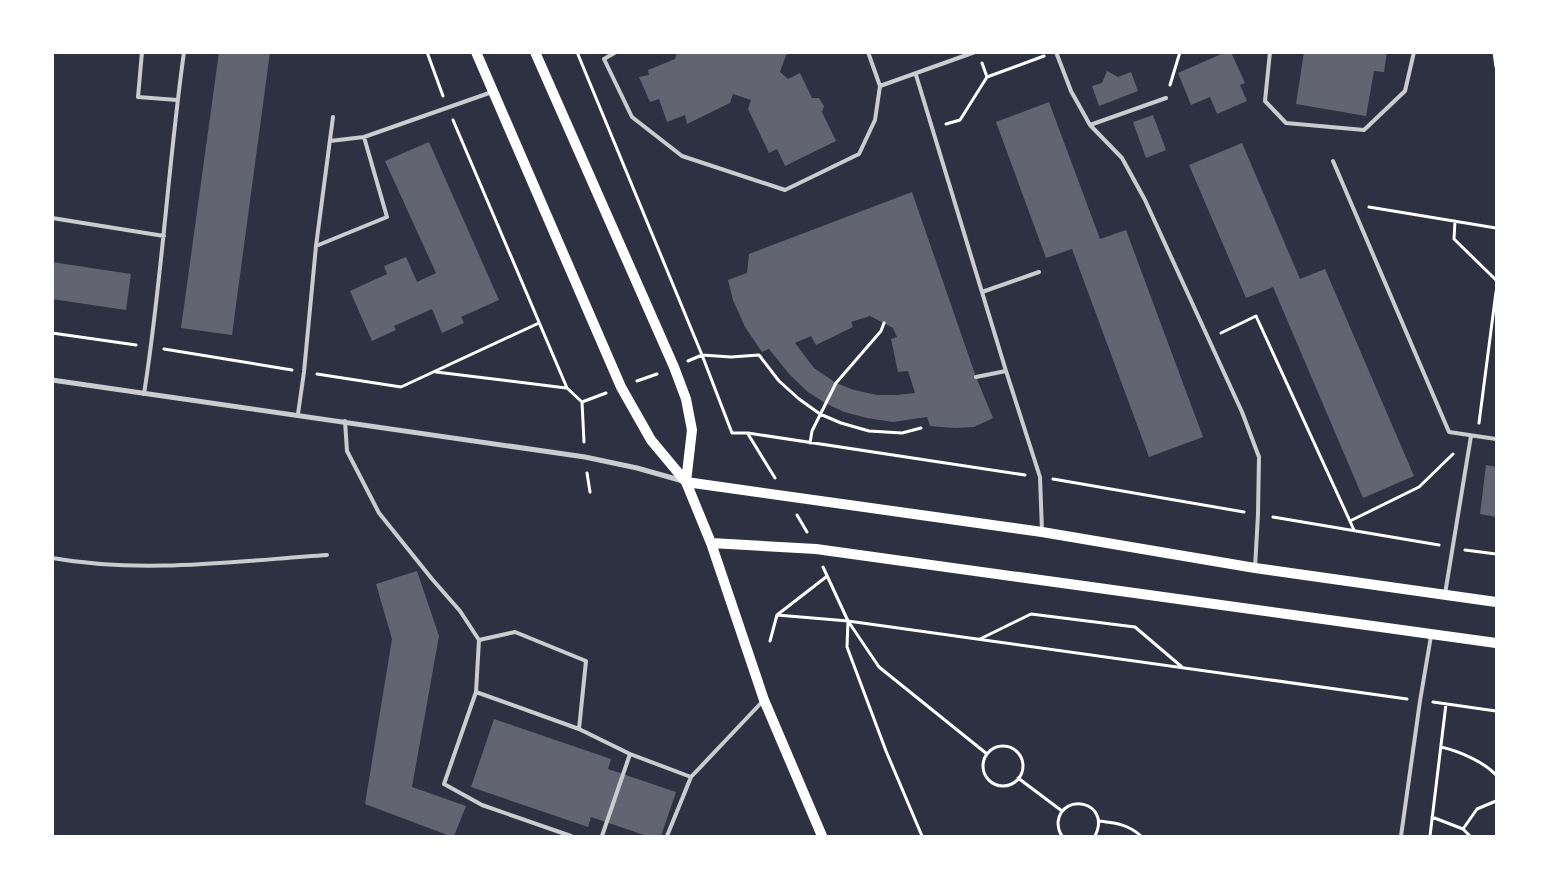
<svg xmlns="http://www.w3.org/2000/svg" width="1549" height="889" font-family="Bitter,serif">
	<rect width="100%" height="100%" fill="#2d3142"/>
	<path fill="#626471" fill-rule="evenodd" d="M 219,52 L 270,52 L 232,335 L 181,328 Z
		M 677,52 L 723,52 L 723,54 L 728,52 L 794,52 L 786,55 L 780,72 L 788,79 L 800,73 L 812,98 L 819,98 L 824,106 L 822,112 L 836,141 L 785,166 L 777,149 L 769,153 L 748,109 L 751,100 L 733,94 L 730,103 L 687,124 L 685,115 L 667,122 L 659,99 L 650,102 L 639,77 L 649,75 L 648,70 L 675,59 Z
		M 1226,52 L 1231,52 L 1245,83 L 1240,85 L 1247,101 L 1217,114 L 1210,97 L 1191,105 L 1178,73 Z
		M 1304,52 L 1387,52 L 1384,72 L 1374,71 L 1366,116 L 1296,104 Z
		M 1107,71 L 1118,77 L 1131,72 L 1138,91 L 1099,106 L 1092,86 L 1102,83 Z
		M 1049,102 L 1100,239 L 1126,230 L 1203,437 L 1149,457 L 1072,249 L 1046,258 L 996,122 Z
		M 1153,115 L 1166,150 L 1146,158 L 1133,122 Z
		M 429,142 L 499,300 L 461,317 L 464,323 L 442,333 L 432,309 L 394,326 L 396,330 L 372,341 L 350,291 L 387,274 L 384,266 L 406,257 L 417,282 L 436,273 L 385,161 Z
		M 1242,143 L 1300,279 L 1325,269 L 1414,476 L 1363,498 L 1273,287 L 1246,298 L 1189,165 Z
		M 912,192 L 976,377 L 993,418 L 974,427 L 955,428 L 930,426 L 927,417 L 893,422 L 867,418 L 844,412 L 825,403 L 808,392 L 790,375 L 769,349 L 762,352 L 745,327 L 733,300 L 728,280 L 747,273 L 749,254 ZM 870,316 L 893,328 L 897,337 L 891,339 L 898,372 L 908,371 L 915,393 L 897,395 L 877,395 L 854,390 L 836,383 L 814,368 L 795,343 L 811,336 L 816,345 L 853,327 L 851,322 Z
		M 52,262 L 131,274 L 126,310 L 52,299 Z
		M 1486,465 L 1496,467 L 1496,517 L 1480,514 Z
		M 417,571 L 439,636 L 412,787 L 466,806 L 454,836 L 450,836 L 365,804 L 392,639 L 376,584 Z
		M 494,719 L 611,759 L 608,769 L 676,792 L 661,836 L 647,836 L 591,817 L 588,827 L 471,787 Z"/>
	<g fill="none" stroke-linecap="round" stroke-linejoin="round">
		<path stroke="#fff" stroke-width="3" d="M 427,52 L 443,96
			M 577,52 L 702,355 L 732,433 L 748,433 L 1025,475
			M 1494,52 L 1496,67
			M 982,63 L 987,77
			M 1170,85 L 1180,52
			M 453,120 L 567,388 L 582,402 L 584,442
			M 946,124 L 960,120 L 987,77 L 1044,56
			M 1369,207 L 1496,228
			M 1455,221 L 1454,239 L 1496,280
			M 52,333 L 136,345
			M 1221,333 L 1256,316 L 1354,530
			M 164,349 L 292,370
			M 688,361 L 702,355 L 731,357 L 759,355 L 779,381 L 799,399 L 820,414 L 841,423 L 869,431 L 902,433 L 921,428
			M 436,372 L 566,388
			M 317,374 L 401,387 L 539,323
			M 637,381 L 657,374
			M 582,402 L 606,393
			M 1479,423 L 1496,292
			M 748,434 L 775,478
			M 810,443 L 812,431 L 836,383 L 881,331 L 884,323
			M 587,473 L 590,492
			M 1053,479 L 1244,512
			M 797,515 L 807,532
			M 1273,517 L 1439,545
			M 1350,521 L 1419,487 L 1453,454
			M 1465,550 L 1496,554
			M 823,567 L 848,621 L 847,647 L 886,751 L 922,836
			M 777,615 L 848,621 L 1407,699
			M 848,621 L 879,667 L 987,754
			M 980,639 L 1031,614 L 1135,627 L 1182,667
			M 770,641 L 777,615 L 826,577
			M 1433,702 L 1496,711
			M983 766a20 20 0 1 1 40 0a20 20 0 1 1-40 0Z
			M 1441,747 C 1459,751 1484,762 1496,775
			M 1018,778 L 1062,811
			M 1432,817 L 1463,829 L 1470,836
			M 1099,821 C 1115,823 1128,824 1141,836
			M 1463,829 L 1477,809 L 1496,801
			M 1062,836 C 1059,832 1058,828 1058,822 C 1062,791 1112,802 1095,836
			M 1430,836 L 1446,704"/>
		<path stroke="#caccd0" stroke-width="4" d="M 142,52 L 138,97 L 177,100
			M 616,52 L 604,59 L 632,117 L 682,156 L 785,190 L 859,154 L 875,120 L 880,86 L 868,52
			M 1056,52 L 1071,91 L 1090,125 L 1122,158 L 1145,200 L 1242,412 L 1259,457 L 1258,514 L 1255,568
			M 1270,52 L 1265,101 L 1286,123 L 1364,130 L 1405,91 L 1414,52
			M 916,75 L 1006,371 L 1040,477 L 1042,531
			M 880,86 L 975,52
			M 1090,125 L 1166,98
			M 330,141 L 364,137 L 492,92
			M 1333,161 L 1449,432 L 1496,439
			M 52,218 L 164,236
			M 316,246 L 387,217 L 364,137
			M 982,292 L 1039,272
			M 976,377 L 1006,371
			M 144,394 C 162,280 168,166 184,52
			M 298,414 L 304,372 L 316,246 L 333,117
			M 345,421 L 347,451 L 379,513 L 432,579 L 460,611 L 479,640 L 476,692 L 444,784 L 482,805 L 571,836
			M 52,558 C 142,574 237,561 327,555
			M 1445,594 L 1471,436
			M 479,640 L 515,632 L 586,661 L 579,729
			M 476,692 L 579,729 L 630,754 L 691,777
			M 602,836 L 630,754
			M 667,836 L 691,777 L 762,702
			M 1401,836 L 1420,701 L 1431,636"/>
		<path stroke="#caccd0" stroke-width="5" d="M 52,380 L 585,457 L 637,468 L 683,481"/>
		<path stroke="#fff" stroke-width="10" d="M 476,52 L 621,387 L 651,440 L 686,482 L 711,543 L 764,700 L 822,836
			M 535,52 L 674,367 L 686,399 L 692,430 L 686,482
			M 686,482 L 1042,532 L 1255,568 L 1496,602
			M 711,543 L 816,549 L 1496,643"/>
	</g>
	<rect width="1549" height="889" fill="none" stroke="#ffffff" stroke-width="108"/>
</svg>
